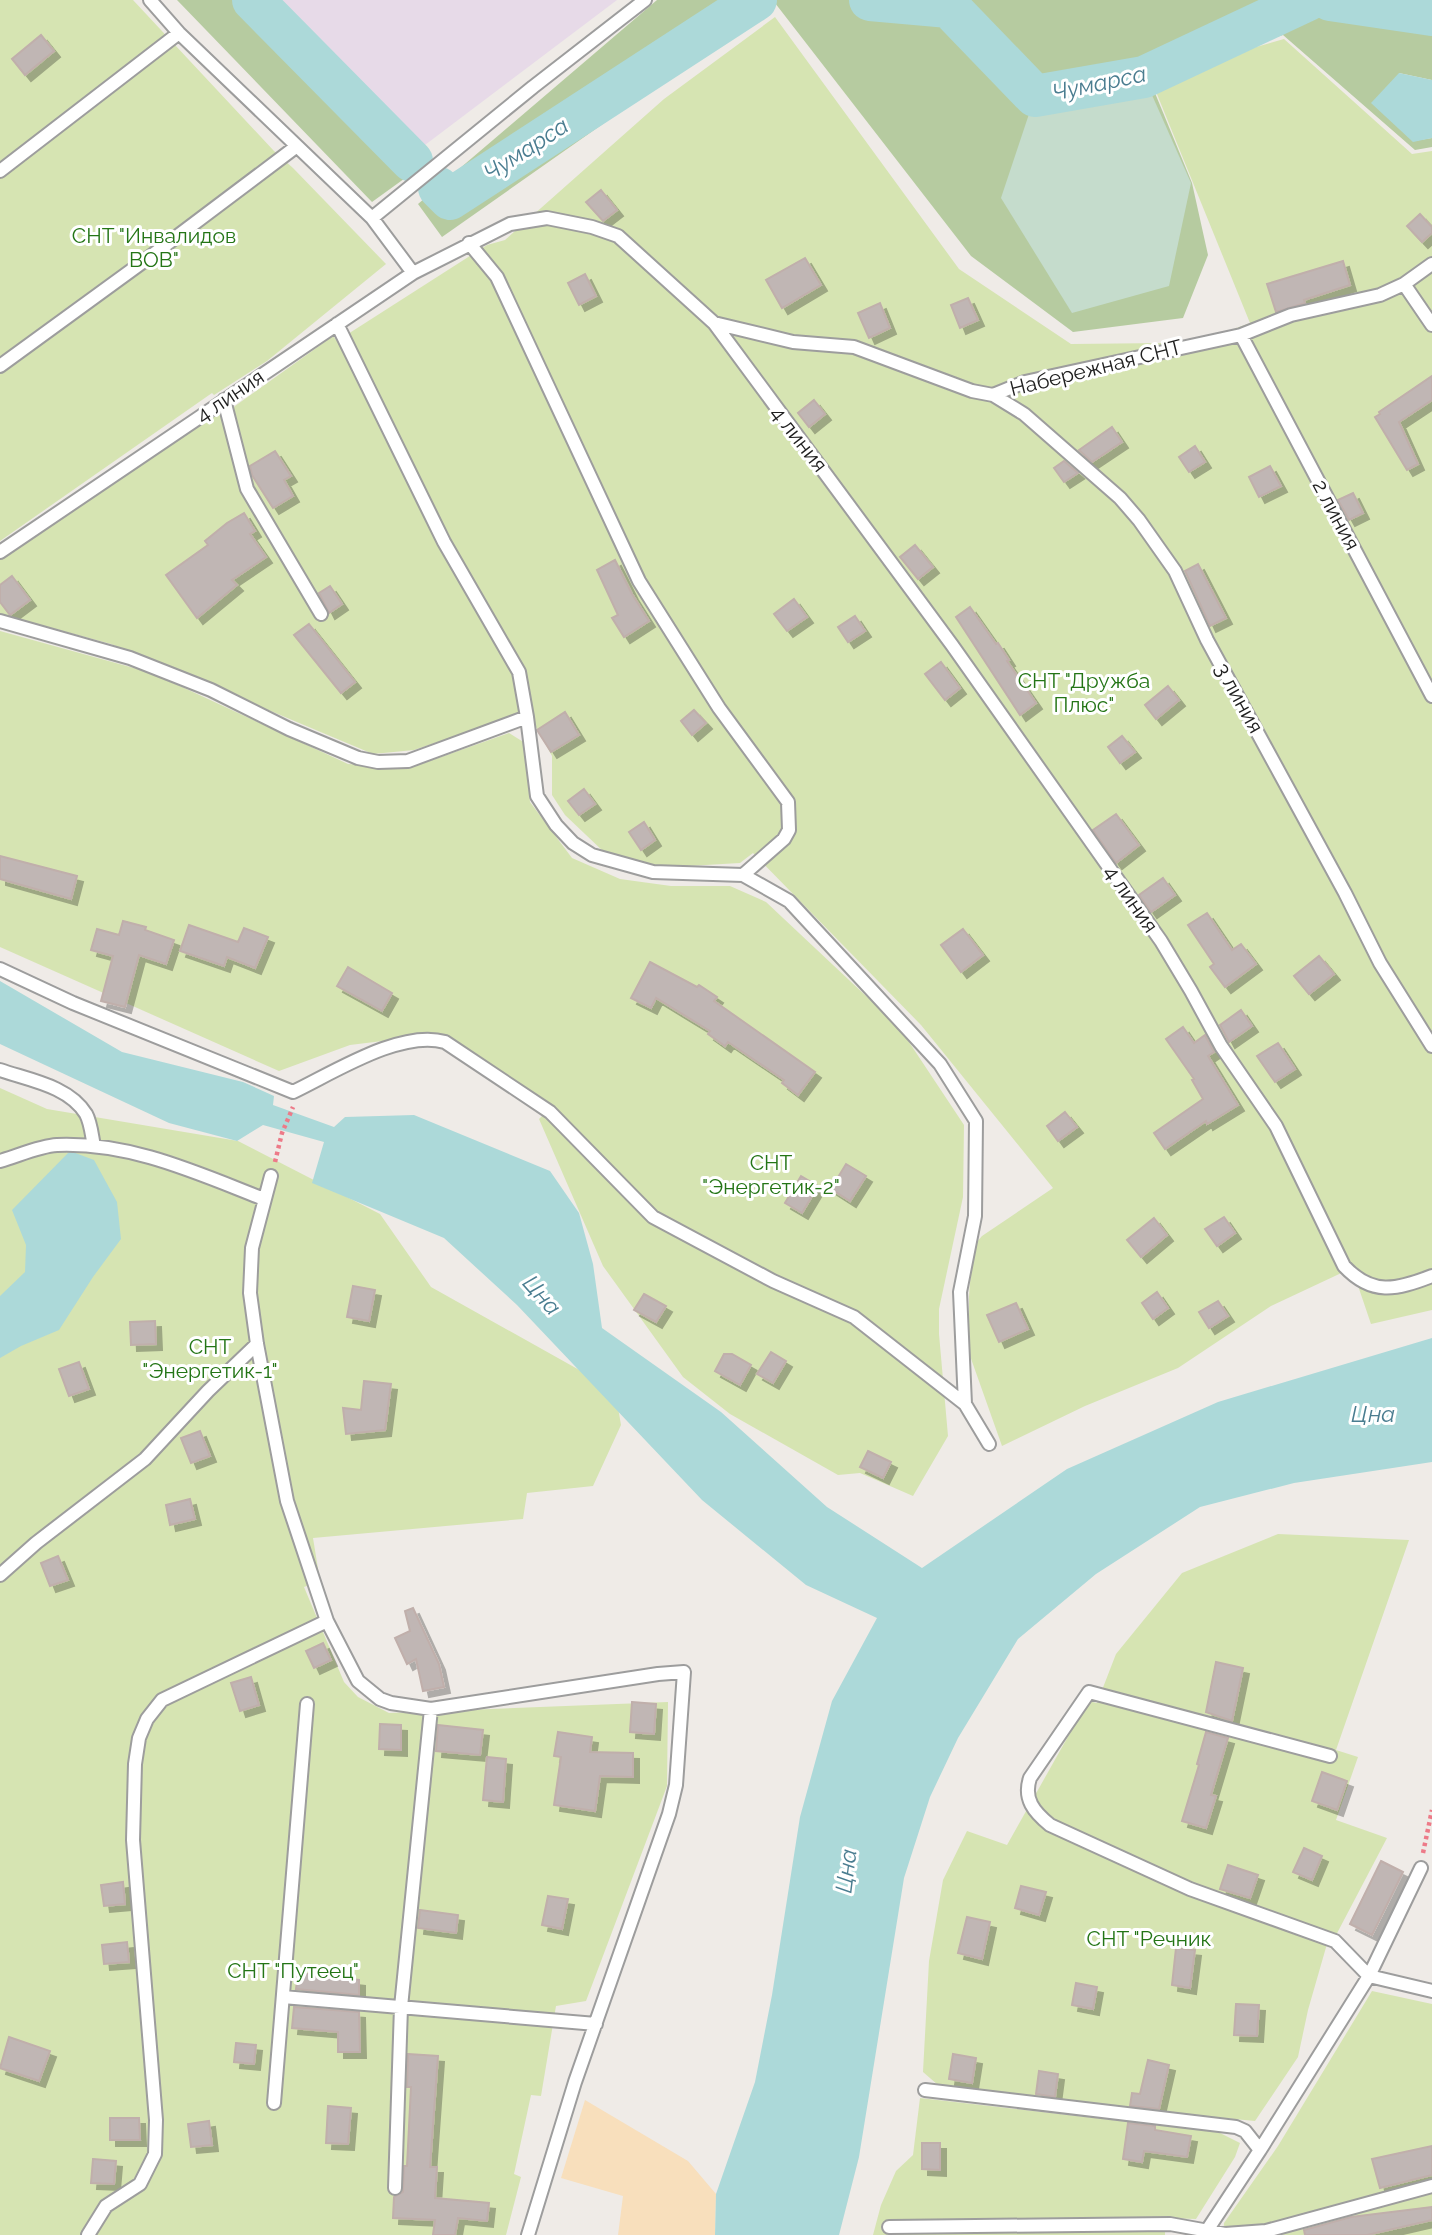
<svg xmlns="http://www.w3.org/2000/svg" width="1432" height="2235" font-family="Raleway,sans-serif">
	<defs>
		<filter id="shadow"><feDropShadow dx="6" dy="6" stdDeviation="0" flood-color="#0004"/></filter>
	</defs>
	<rect width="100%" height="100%" fill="#efebe7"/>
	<path fill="#e7dae8" d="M 278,0 L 617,0 L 421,148 Z"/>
	<path fill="#d6e4b2" d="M 0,0 L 133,0 L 274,151 L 293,168 L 386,264 L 267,361 L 214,395 L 212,393 L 0,541 Z
		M 775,17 L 959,269 L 1071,344 L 1165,343 L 1209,338 L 1250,323 L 1150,77 L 1284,39 L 1412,154 L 1432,151 L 1432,1310 L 1371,1324 L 1352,1268 L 1271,1306 L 1178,1368 L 1085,1406 L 1002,1446 L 969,1353 L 969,1297 L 972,1256 L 976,1243 L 982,1236 L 1053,1188 L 921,1025 L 753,853 L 740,863 L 654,868 L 605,853 L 565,815 L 552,795 L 552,756 L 531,718 L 515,716 L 414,750 L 373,754 L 111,644 L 0,614 L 0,558 L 204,414 L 217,411 L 221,416 L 333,336 L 337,341 L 487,245 L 505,240 L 664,99 Z
		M 0,631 L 152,673 L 348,764 L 395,767 L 421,764 L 509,733 L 525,743 L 530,802 L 572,858 L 620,879 L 671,886 L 730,886 L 766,902 L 899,1027 L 964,1125 L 963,1197 L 939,1309 L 939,1334 L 948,1436 L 913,1496 L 860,1473 L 838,1475 L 730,1414 L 683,1377 L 603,1266 L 539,1119 L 548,1110 L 517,1085 L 439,1034 L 350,1045 L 279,1071 L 0,947 Z
		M 0,1088 L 47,1109 L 238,1141 L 380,1214 L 431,1287 L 615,1390 L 621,1425 L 593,1486 L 527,1493 L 523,1519 L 313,1538 L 320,1581 L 304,1587 L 344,1682 L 358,1697 L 389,1713 L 668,1702 L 667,1786 L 586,2001 L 556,2006 L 541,2096 L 531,2095 L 514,2174 L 521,2177 L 506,2235 L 0,2235 Z
		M 1278,1534 L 1409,1540 L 1336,1750 L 1358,1757 L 1336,1820 L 1387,1838 L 1334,1939 L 1329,1937 L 1308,2010 L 1298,2057 L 1255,2121 L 1090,2105 L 938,2085 L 923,2072 L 929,1961 L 943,1880 L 967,1831 L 1007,1845 L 1088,1701 L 1097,1703 L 1116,1654 L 1182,1573 Z
		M 1372,1991 L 1432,2004 L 1432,2235 L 1223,2235 L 1224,2223 L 1278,2146 Z
		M 920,2098 L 1218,2132 L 1240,2143 L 1235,2157 L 1196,2219 L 1165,2218 L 1165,2235 L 873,2235 L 881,2205 L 896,2171 L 913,2155 Z"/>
	<path fill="#b6cba0" d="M 177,0 L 267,0 L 426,163 L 372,202 Z
		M 657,0 L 1432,0 L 1432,80 L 1399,73 L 1413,141 L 1432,138 L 1432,147 L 1415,150 L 1283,35 L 1148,76 L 1192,183 L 1208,255 L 1183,318 L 1073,332 L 971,256 L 775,3 L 442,237 L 418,204 Z"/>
	<path fill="#c5dccc" d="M 1144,77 L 1191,183 L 1169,286 L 1072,313 L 1001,198 L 1035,96 Z"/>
	<path fill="#f8dfbc" d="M 585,2100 L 688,2161 L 716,2194 L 715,2235 L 618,2235 L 623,2196 L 561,2178 Z"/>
	<path fill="#acd9d9" d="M 1399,73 L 1432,80 L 1432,138 L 1413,142 L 1371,103 Z
		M 0,981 L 122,1052 L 243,1082 L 274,1096 L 273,1105 L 334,1127 L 345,1117 L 414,1115 L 550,1171 L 579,1213 L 593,1264 L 602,1328 L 721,1412 L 827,1507 L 922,1568 L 1067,1469 L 1218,1402 L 1432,1338 L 1432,1462 L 1294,1483 L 1200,1507 L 1096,1574 L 1018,1639 L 958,1738 L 930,1797 L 904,1878 L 859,2157 L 839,2235 L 715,2235 L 716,2194 L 755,2082 L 772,1995 L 800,1817 L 832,1701 L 877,1618 L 806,1585 L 702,1500 L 517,1305 L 444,1238 L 312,1183 L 324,1142 L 263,1125 L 237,1141 L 169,1123 L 0,1044 Z
		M 70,1151 L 94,1160 L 117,1202 L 121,1239 L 93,1277 L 59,1330 L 21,1346 L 0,1358 L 0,1296 L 25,1272 L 26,1245 L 12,1210 Z"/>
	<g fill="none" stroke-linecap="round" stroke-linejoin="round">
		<path stroke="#acd9d9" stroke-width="42" d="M 253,0 L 412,161
			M 870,0 L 949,7 L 1035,96 L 1144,77 L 1308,0
			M 1330,0 L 1432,15
			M 439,188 L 450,199 L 756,0"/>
	</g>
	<path fill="#c0b6b4" stroke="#c0afab" stroke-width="2" filter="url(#shadow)" d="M 41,35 L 54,51 L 25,75 L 12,59 Z
		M 601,190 L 617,210 L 603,221 L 586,202 Z
		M 1420,214 L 1432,227 L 1432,233 L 1422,242 L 1407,226 Z
		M 805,258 L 821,285 L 782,308 L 766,280 Z
		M 1343,261 L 1350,285 L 1304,300 L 1305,303 L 1276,312 L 1267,284 Z
		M 585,274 L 596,296 L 579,305 L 568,283 Z
		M 968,298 L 978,320 L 960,328 L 951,305 Z
		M 880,303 L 890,328 L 869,338 L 858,313 Z
		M 1432,376 L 1432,400 L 1399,422 L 1418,464 L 1407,470 L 1375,417 L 1380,414 L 1379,412 Z
		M 814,400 L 825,414 L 809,427 L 798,413 Z
		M 1112,427 L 1122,442 L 1092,462 L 1079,450 Z
		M 1195,446 L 1205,462 L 1189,472 L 1179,457 Z
		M 275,451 L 291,476 L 284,480 L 293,496 L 273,508 L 252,475 L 250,466 Z
		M 1064,461 L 1078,473 L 1064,482 L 1054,468 Z
		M 1270,466 L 1281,486 L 1259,497 L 1249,477 Z
		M 1353,493 L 1363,513 L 1349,520 L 1338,500 Z
		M 244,513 L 255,531 L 250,534 L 266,557 L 232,580 L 237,585 L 197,618 L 166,575 L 208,545 L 205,541 L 227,523 Z
		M 915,545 L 933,567 L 918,579 L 900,557 Z
		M 615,560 L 632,594 L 649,621 L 624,637 L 612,618 L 618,615 L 597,570 Z
		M 1198,564 L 1226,618 L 1210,626 L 1185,571 Z
		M 12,576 L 30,600 L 10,615 L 0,602 L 0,585 Z
		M 330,586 L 342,604 L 329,613 L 319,593 Z
		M 794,599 L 807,617 L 787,631 L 774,614 Z
		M 970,607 L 996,644 L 998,643 L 1009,660 L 1007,661 L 1036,703 L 1020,715 L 956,617 Z
		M 855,616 L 865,631 L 848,642 L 838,627 Z
		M 309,624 L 355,682 L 341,693 L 294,635 Z
		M 941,662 L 960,688 L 945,700 L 925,674 Z
		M 1168,686 L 1179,700 L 1156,719 L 1145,705 Z
		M 694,710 L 706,723 L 692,735 L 681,721 Z
		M 565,712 L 579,735 L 551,752 L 537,730 Z
		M 1122,736 L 1135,752 L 1120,763 L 1108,747 Z
		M 584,789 L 595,804 L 579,815 L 568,801 Z
		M 1116,814 L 1139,845 L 1116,863 L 1093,830 Z
		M 644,822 L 655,840 L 641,850 L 629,832 Z
		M 0,856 L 77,876 L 71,899 L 0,879 Z
		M 1163,878 L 1175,895 L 1151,912 L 1139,895 Z
		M 1207,913 L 1232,950 L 1241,944 L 1256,964 L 1225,987 L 1210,967 L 1214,964 L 1188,925 Z
		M 123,921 L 146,927 L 145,930 L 174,940 L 166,964 L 139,955 L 125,1007 L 101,1001 L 113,956 L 91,950 L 97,929 L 119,935 Z
		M 189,925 L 238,942 L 244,928 L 268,937 L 255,968 L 227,957 L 224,966 L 180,951 Z
		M 963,929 L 983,955 L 961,972 L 941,945 Z
		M 1319,956 L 1334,974 L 1309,994 L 1294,976 Z
		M 650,962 L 697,987 L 699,985 L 717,997 L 714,1001 L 815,1072 L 798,1095 L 782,1083 L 784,1080 L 728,1042 L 725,1046 L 708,1034 L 710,1031 L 656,998 L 651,1008 L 631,998 Z
		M 348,967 L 392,993 L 382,1011 L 337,986 Z
		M 1241,1010 L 1252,1026 L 1229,1042 L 1220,1025 Z
		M 1183,1027 L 1194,1043 L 1205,1035 L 1214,1052 L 1208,1056 L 1238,1105 L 1207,1124 L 1206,1121 L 1165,1149 L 1154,1133 L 1203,1099 L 1192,1080 L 1194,1079 L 1166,1039 Z
		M 1278,1043 L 1295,1069 L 1275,1082 L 1257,1056 Z
		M 1065,1112 L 1077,1127 L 1058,1141 L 1047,1126 Z
		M 846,1164 L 866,1176 L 850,1201 L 831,1189 Z
		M 801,1176 L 818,1186 L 802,1213 L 785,1203 Z
		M 1224,1217 L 1235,1233 L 1217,1246 L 1205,1229 Z
		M 1154,1218 L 1167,1235 L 1141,1257 L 1127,1240 Z
		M 353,1286 L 375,1290 L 369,1321 L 347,1317 Z
		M 1157,1292 L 1168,1308 L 1153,1319 L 1142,1303 Z
		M 644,1294 L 666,1306 L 656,1322 L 634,1310 Z
		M 1218,1301 L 1228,1316 L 1209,1328 L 1199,1312 Z
		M 1016,1303 L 1028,1329 L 999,1342 L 987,1315 Z
		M 155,1321 L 156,1344 L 131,1345 L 130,1322 Z
		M 771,1352 L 786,1361 L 773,1383 L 757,1374 Z
		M 724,1354 L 732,1354 L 751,1365 L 740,1385 L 715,1371 Z
		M 79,1362 L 89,1389 L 69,1396 L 59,1369 Z
		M 364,1381 L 391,1384 L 385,1430 L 346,1434 L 343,1408 L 361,1410 Z
		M 200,1431 L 210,1456 L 191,1463 L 181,1438 Z
		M 868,1451 L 891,1462 L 883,1478 L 860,1467 Z
		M 190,1499 L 195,1519 L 170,1525 L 166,1505 Z
		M 58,1556 L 68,1580 L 50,1586 L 41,1563 Z
		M 413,1608 L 439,1664 L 444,1687 L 423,1691 L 416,1659 L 407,1664 L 395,1638 L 410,1631 L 405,1611 Z
		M 323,1643 L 331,1660 L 314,1668 L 306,1651 Z
		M 1216,1662 L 1243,1668 L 1232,1721 L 1206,1712 Z
		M 251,1677 L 259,1705 L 240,1711 L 231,1683 Z
		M 632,1702 L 656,1704 L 654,1734 L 630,1732 Z
		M 380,1724 L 401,1725 L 401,1750 L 379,1749 Z
		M 438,1725 L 483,1730 L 480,1755 L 436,1751 Z
		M 558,1732 L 592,1737 L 590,1752 L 633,1753 L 633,1777 L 600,1776 L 595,1811 L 554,1805 L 561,1757 L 554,1756 Z
		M 1206,1732 L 1228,1738 L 1211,1795 L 1216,1796 L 1206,1828 L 1182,1821 L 1199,1765 L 1197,1764 Z
		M 487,1757 L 506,1759 L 503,1802 L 483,1800 Z
		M 1322,1772 L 1347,1781 L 1337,1810 L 1312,1801 Z
		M 1304,1848 L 1322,1856 L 1312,1880 L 1293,1872 Z
		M 1381,1861 L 1403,1872 L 1372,1935 L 1350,1924 Z
		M 1228,1865 L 1258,1875 L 1250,1898 L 1220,1889 Z
		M 123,1882 L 125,1904 L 104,1906 L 101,1885 Z
		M 1021,1886 L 1046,1892 L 1039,1915 L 1015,1908 Z
		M 548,1896 L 568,1899 L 562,1929 L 542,1925 Z
		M 420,1910 L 458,1915 L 456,1933 L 418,1928 Z
		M 967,1917 L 990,1922 L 982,1959 L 958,1953 Z
		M 127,1942 L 129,1962 L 104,1964 L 102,1945 Z
		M 1176,1948 L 1195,1950 L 1190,1988 L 1172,1985 Z
		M 298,1973 L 359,1980 L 359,1995 L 296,1989 Z
		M 1076,1983 L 1097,1987 L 1093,2009 L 1072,2005 Z
		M 1236,2004 L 1259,2005 L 1257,2036 L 1234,2035 Z
		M 294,2007 L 359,2012 L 360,2052 L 338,2052 L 338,2032 L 292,2028 Z
		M 9,2037 L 50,2051 L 39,2081 L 0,2068 Z
		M 236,2043 L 256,2045 L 254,2064 L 234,2062 Z
		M 408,2054 L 438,2056 L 430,2167 L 437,2167 L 435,2198 L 489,2203 L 487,2221 L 458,2218 L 455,2235 L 433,2235 L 435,2220 L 393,2218 L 394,2197 L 403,2192 L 404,2166 L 407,2166 L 411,2087 L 407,2087 Z
		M 953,2054 L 976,2058 L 972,2083 L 949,2079 Z
		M 1148,2060 L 1169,2065 L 1159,2109 L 1130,2106 L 1132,2093 L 1140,2094 Z
		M 1039,2071 L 1058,2074 L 1055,2097 L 1036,2094 Z
		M 328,2106 L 351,2108 L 348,2144 L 326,2143 Z
		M 110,2118 L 139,2118 L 140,2140 L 110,2140 Z
		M 209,2121 L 212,2145 L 191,2147 L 188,2124 Z
		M 1128,2123 L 1155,2126 L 1155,2130 L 1191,2136 L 1187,2157 L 1144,2151 L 1142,2162 L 1123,2159 Z
		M 922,2143 L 940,2143 L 940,2170 L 922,2169 Z
		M 1432,2146 L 1432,2175 L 1380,2188 L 1372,2159 Z
		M 93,2159 L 116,2161 L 114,2184 L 91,2183 Z
		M 1432,2207 L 1432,2220 L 1367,2235 L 1305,2235 L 1304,2230 L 1351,2217 Z"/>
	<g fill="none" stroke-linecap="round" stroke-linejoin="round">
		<defs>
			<path id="service" d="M 150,0 L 179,33 L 372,218 L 413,273
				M 0,171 L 179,33
				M 372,218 L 533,87 L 645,0
				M 1404,284 L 1432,325
				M 714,323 L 793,342 L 854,347 L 972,391 L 993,395 L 1025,382 L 1241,335 L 1291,315 L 1380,295 L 1404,284 L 1432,264
				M 337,324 L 444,542 L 519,672 L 527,717
				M 1241,335 L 1432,696
				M 0,366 L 151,256 L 297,146
				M 993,395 L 1024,414 L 1120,498 L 1139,520 L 1175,571 L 1207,640 L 1345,893 L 1380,963 L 1432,1046
				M 224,400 L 247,489 L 321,614
				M 0,552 L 413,273 L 510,224 L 547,218 L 592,227 L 618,236 L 714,323 L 952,645 L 1161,941 L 1191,991 L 1221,1046 L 1276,1126 L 1344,1266 C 1372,1296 1396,1290 1432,1276
				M 0,621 L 130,658 L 211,690 L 289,729 L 358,758 L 378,762 L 408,761 L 527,717 L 537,796 L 556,825 L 573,843 L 592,855 L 653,872 L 743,875 L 784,839 L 789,830 L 788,802 L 719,708 L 639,581 L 497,277 L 469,243
				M 743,875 L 789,901 L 940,1064 L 976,1121 L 975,1216 L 960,1292 L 965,1404 L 989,1444
				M 0,969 L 73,1003 L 293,1092 C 333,1073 401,1029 445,1042 L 550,1112 L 653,1217 L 773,1281 L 854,1317 L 965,1404
				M 0,1070 C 29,1080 69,1086 86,1114 C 91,1123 92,1137 94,1146
				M 0,1161 C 18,1156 39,1146 57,1145 C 131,1142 197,1173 264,1199
				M 271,1176 L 252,1248 L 250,1293 L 257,1344 L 287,1501 L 327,1621 L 358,1681 L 380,1699 L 391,1703 L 431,1709 L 658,1674 L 684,1672 L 676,1785 L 669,1814 L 575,2082 L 528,2235
				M 0,1575 L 36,1543 L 145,1459 L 208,1391 L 257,1344
				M 1330,1756 L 1089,1692 L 1030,1778 C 1023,1799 1034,1812 1050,1825 L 1190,1889 L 1335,1941 L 1369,1976 L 1421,1868
				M 283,1997 L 596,2024
				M 925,2090 L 1236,2127 L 1245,2131 L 1260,2150
				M 274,2103 L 307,1704
				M 395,2188 L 401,2007 L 431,1709
				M 889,2227 L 1170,2224 L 1225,2234 L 1266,2231 L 1432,2186
				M 88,2235 L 106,2206 L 140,2184 L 155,2154 L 156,2120 L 133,1840 L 135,1764 L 139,1738 L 147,1719 L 162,1700 L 327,1621
				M 1204,2235 L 1260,2150 L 1369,1976 L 1432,1991"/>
		</defs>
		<use href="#service" stroke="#9d9d9d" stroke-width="16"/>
		<path stroke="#ed7a88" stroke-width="4.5" stroke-dasharray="3.5 3.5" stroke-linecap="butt" d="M 275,1162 L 282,1133 L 293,1107
			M 1423,1853 L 1432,1810"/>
		<use href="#service" stroke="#fff" stroke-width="12"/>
	</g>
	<g text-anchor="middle" stroke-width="6" stroke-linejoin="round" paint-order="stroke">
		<g font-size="21" fill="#247516" stroke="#fff">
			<text x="154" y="243">СНТ "Инвалидов<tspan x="154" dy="24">ВОВ"</tspan></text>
			<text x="1084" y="688">СНТ "Дружба<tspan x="1084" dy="24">Плюс"</tspan></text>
			<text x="771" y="1170">СНТ<tspan x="771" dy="24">"Энергетик-2"</tspan></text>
			<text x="210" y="1354">СНТ<tspan x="210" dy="24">"Энергетик-1"</tspan></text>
			<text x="1149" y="1946">СНТ "Речник</text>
			<text x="293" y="1978">СНТ "Путеец"</text>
		</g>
		<g font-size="21" fill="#202020" stroke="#fff">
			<text transform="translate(1096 368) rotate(-14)" y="7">Набережная СНТ</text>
			<text transform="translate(230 396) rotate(-34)" y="7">4 линия</text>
			<text transform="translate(799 439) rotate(52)" y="7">4 линия</text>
			<text transform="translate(1336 515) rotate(62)" y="7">2 линия</text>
			<text transform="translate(1239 698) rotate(61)" y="7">3 линия</text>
			<text transform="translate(1131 899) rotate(55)" y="7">4 линия</text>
		</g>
		<g font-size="23" font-style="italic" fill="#4a7d90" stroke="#fff">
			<text transform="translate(1099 83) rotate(-12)" y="8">Чумарса</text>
			<text transform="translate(526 149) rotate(-33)" y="8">Чумарса</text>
			<text transform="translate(542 1295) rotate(48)" y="8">Цна</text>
			<text x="1373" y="1422">Цна</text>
			<text transform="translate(846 1871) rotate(-83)" y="8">Цна</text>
		</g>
	</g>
</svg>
